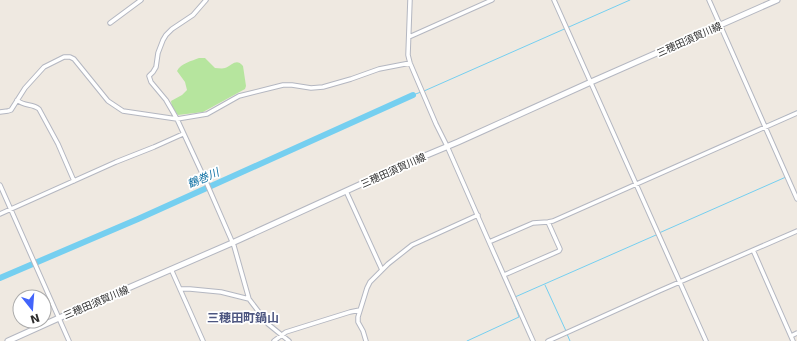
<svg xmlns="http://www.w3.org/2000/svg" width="797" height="341" font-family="'DejaVu Sans','Noto Sans JP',sans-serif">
	<rect width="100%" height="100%" fill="#efe9e1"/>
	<path fill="#b6e59e" d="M 199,58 L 205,58 L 215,68 C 218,68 222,69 225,68 C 233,65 236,58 243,66 L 246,86 L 245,89 L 203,112 L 178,115 L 172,107 L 171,101 L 182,95 L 187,90 L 185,82 L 177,71 C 181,63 192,61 199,58 Z"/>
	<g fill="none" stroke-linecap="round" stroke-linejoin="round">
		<path stroke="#75cff0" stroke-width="1" d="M 424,91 L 630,0
			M 413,95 L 421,92
			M 770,123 L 797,111
			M 659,233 L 786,177
			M 545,285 L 566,331
			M 515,297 L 656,235
			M 567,334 L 570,341
			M 467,341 L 519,317 L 512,298"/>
		<path stroke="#75cff0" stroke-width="6" d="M 0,278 L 138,219 L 413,95"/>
		<defs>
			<path id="street" d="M 206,0 L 193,15 L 172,29 L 166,35 L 163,40 L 158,53 L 156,67 L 153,72 L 149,76 L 151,82 L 166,100 L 177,119 L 207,184 L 234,246 L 249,299 L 268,324 L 289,341
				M 410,0 L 408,55 L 410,63 L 436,124 L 447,146 L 493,251 L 533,341
				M 554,0 L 706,341
				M 709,0 L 797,199
				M 110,23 L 141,0
				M 409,37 L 492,0
				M 17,100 C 25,107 32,103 39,109 L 58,144 L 74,181
				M 0,112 L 8,111 L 11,110 L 25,88 L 44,67 L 64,57 L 70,57 L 74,59 L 108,101 L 123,111 L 177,119 L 207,114 L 239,96 L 283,85 L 292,85 L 311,88 L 323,87 L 351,79 L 379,69 L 410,63
				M 0,185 L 69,341
				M 346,191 L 382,270
				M 0,214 L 116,162 L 154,147 L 183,134
				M 489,242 L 533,223 L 548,222 L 553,221 L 797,113
				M 753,250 L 793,341
				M 171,269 L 203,341
				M 504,275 L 559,251 L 560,249 L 548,222
				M 180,289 L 190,289 L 221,292 L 249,299
				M 791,336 L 797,333
				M 274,341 L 286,332 L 350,312 L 360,310
				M 366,341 L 363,331 L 358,322 L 358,317 L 367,288 L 370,282 L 388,264 L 412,245 L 478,215
				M 548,341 L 659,291 L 797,231"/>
			<path id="secondary" d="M 8,341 L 59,318 L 232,243 L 403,165 L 458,142 L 591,82 L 777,0"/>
		</defs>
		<use href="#street" stroke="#b4b7c1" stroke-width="5.5"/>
		<use href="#secondary" stroke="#b4b7c1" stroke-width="7"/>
		<use href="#street" stroke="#fff" stroke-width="3.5"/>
		<use href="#secondary" stroke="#fff" stroke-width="5"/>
	</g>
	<g text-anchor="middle" stroke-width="3.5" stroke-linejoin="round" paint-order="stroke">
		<g font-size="10" fill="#2e2e2e" stroke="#fff">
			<text transform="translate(689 39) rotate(-24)" y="4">三穂田須賀川線</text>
			<text transform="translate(393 170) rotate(-24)" y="4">三穂田須賀川線</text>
			<text transform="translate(96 302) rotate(-23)" y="4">三穂田須賀川線</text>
		</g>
		<g font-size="11" font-style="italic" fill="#0d6fa3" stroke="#fff">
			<text transform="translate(203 178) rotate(-24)" y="4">鶴巻川</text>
		</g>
		<g font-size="12" font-weight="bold" fill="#4d5680" stroke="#fff">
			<text x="243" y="322">三穂田町鍋山</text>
		</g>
	</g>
	<g transform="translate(32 309) rotate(163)"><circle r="19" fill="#ffffff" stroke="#ababab"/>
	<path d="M0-3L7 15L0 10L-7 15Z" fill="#4264fb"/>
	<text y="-6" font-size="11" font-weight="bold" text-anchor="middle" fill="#2e2e2e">N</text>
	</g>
</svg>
